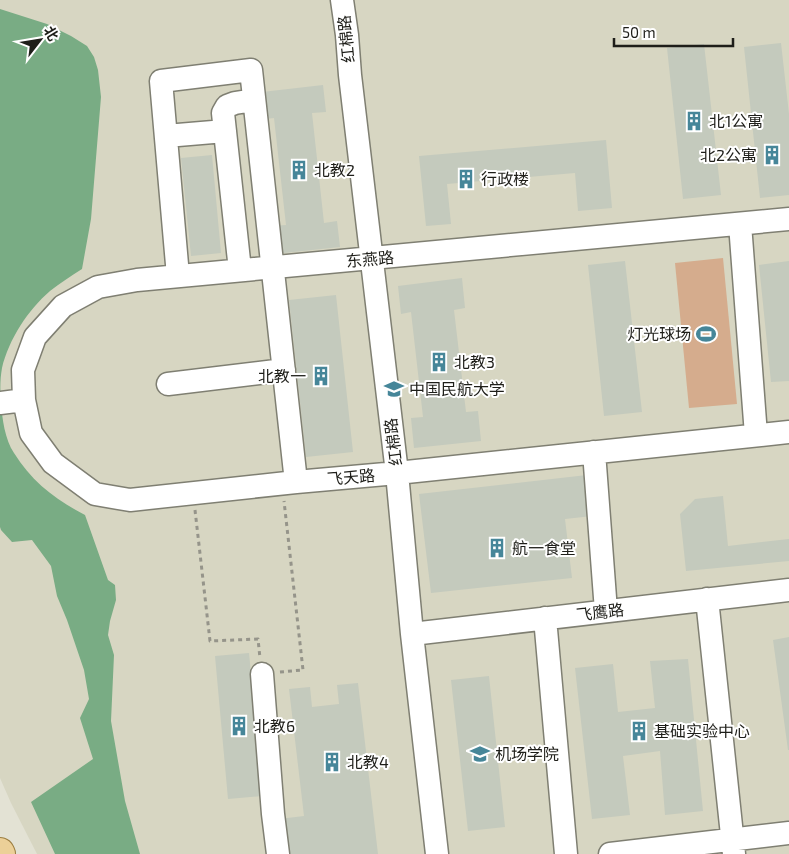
<svg xmlns="http://www.w3.org/2000/svg" width="789" height="854" font-family="'Exo 2','Noto Sans SC',sans-serif">
	<rect width="100%" height="100%" fill="#e3e2d4"/>
	<path fill="#d7d6c2" d="M 0,0 L 789,0 L 789,854 L 37,854 L 11,803 L 0,778 Z"/>
	<path fill="#d5ac8d" d="M 723,258 L 737,404 L 689,408 L 675,263 Z"/>
	<path fill="#79ac84" d="M 0,9 L 47,24 L 71,36 L 87,46 L 94,57 L 98,70 L 101,97 L 91,219 L 82,269 C 71,276 60,283 50,291 C 28,310 9,339 2,368 C 0,379 0,391 1,402 C 2,418 5,440 14,453 C 32,482 56,500 85,515 L 108,580 L 115,585 L 116,600 L 110,621 L 108,635 L 114,655 L 111,721 L 125,801 L 140,854 L 55,854 L 31,802 L 93,759 L 80,718 L 89,699 L 84,670 L 67,620 L 57,596 L 51,566 L 32,540 L 12,542 L 1,530 L 0,527 Z"/>
	<path fill="#c4cabd" d="M 781,43 L 789,114 L 789,195 L 760,198 L 744,47 Z
		M 704,44 L 721,195 L 683,199 L 667,48 Z
		M 323,85 L 326,112 L 312,113 L 324,223 L 337,221 L 340,247 L 275,254 L 272,226 L 286,225 L 274,118 L 265,119 L 262,92 Z
		M 606,140 L 612,208 L 578,211 L 575,173 L 447,184 L 451,224 L 426,226 L 419,156 Z
		M 212,155 L 221,253 L 191,256 L 181,158 Z
		M 625,261 L 642,412 L 604,416 L 588,265 Z
		M 789,261 L 789,381 L 771,382 L 759,265 Z
		M 462,278 L 465,308 L 454,310 L 466,412 L 478,411 L 481,441 L 414,448 L 411,418 L 423,417 L 411,312 L 401,314 L 398,286 Z
		M 336,295 L 353,452 L 306,457 L 289,300 Z
		M 587,475 L 592,516 L 565,519 L 572,578 L 431,593 L 419,494 Z
		M 723,496 L 728,546 L 789,539 L 789,561 L 686,571 L 680,514 L 695,499 Z
		M 789,637 L 789,750 L 788,750 L 773,640 Z
		M 249,653 L 263,796 L 228,799 L 215,656 Z
		M 688,659 L 703,811 L 665,815 L 660,751 L 623,756 L 630,815 L 592,819 L 575,668 L 613,664 L 618,712 L 655,708 L 650,661 Z
		M 489,676 L 505,827 L 468,831 L 451,680 Z
		M 358,683 L 378,854 L 289,854 L 282,838 L 279,819 L 304,816 L 289,689 L 310,687 L 312,707 L 339,704 L 337,685 Z"/>
	<g fill="none" stroke-linecap="round" stroke-linejoin="round">
		<defs>
			<path id="minor" d="M 342,0 L 347,35 L 350,75 L 397,473 L 412,634 L 437,854
				M 166,136 L 225,131
				M 789,219 L 137,280 L 98,287 L 63,306 L 35,337 L 23,370 L 24,400 L 31,433 L 53,463 L 95,494 L 130,500 L 296,482 L 397,473 L 789,432
				M 740,224 L 756,435
				M 240,270 L 223,113 L 227,106 L 235,103 L 254,100
				M 178,276 L 161,81 L 251,70 L 296,482
				M 168,384 L 284,370
				M 0,403 L 24,400
				M 594,452 L 606,611
				M 707,599 L 734,854
				M 545,618 L 566,854
				M 412,634 L 789,590
				M 262,674 L 273,814 L 278,854
				M 610,854 L 789,833"/>
			<path id="major" d="M 0,852 L 1,854"/>
		</defs>
		<use href="#minor" stroke="#7f7f72" stroke-width="25"/>
		<use href="#major" stroke="#9b7d3f" stroke-width="30"/>
		<path stroke="#95948a" stroke-width="3" stroke-dasharray="4 4" stroke-linecap="butt" d="M 195,510 L 210,641 L 258,639 L 260,658
			M 280,672 L 303,670 L 284,501"/>
		<use href="#minor" stroke="#fff" stroke-width="22"/>
		<use href="#major" stroke="#ecd098" stroke-width="28"/>
	</g>
	<defs>
		<symbol id="building-bare" viewBox="-9 -9 18 18"><path d="M-4-6H4V6H1V3H-1V6H-4ZM-2.5-4.3h1.7v1.8h-1.7ZM.8-4.3h1.7v1.8H.8ZM-2.5-1h1.7V.8h-1.7ZM.8-1h1.7V.8H.8Z" fill="#468699" stroke="#fff" stroke-width="2.5" paint-order="stroke"/></symbol>
		<symbol id="stadium-bare" viewBox="-9 -9 18 18"><path d="M0-5a6.5 5 0 1 0 0 10a6.5 5 0 1 0 0-10ZM-3.5-1.8h7v3.6h-7Z" fill="#468699" stroke="#fff" stroke-width="2.5" paint-order="stroke"/></symbol>
		<symbol id="university-bare" viewBox="-9 -9 18 18"><path d="M0-5L7-2L0 1L-7-2ZM-4 1L0 2.5L4 1V4Q0 6-4 4Z" fill="#468699" stroke="#fff" stroke-width="2.5" paint-order="stroke"/></symbol>
	</defs>
	<g fill-rule="evenodd">
		<use href="#building-bare" x="680" y="107" width="28" height="28"/>
		<use href="#building-bare" x="758" y="141" width="28" height="28"/>
		<use href="#building-bare" x="285" y="156" width="28" height="28"/>
		<use href="#building-bare" x="452" y="165" width="28" height="28"/>
		<use href="#stadium-bare" x="692" y="320" width="28" height="28"/>
		<use href="#building-bare" x="425" y="348" width="28" height="28"/>
		<use href="#building-bare" x="307" y="362" width="28" height="28"/>
		<use href="#university-bare" x="380" y="375" width="28" height="28"/>
		<use href="#building-bare" x="483" y="534" width="28" height="28"/>
		<use href="#building-bare" x="225" y="712" width="28" height="28"/>
		<use href="#building-bare" x="625" y="717" width="28" height="28"/>
		<use href="#university-bare" x="466" y="740" width="28" height="28"/>
		<use href="#building-bare" x="318" y="748" width="28" height="28"/>
	</g>
	<g text-anchor="middle" stroke-width="4" stroke-linejoin="round" paint-order="stroke">
		<g font-size="16" fill="#1e1e19" stroke="#fff">
			<text transform="translate(346 39) rotate(-96)" y="6">红棉路</text>
			<text transform="translate(370 259) rotate(-5)" y="6">东燕路</text>
			<text transform="translate(393 442) rotate(-97)" y="6">红棉路</text>
			<text transform="translate(351 477) rotate(-5)" y="6">飞天路</text>
			<text transform="translate(600 612) rotate(-7)" y="6">飞鹰路</text>
		</g>
		<g font-size="16" fill="#1e1e19" stroke="#fff" text-anchor="start">
			<text x="709" y="127">北1公寓</text>
			<text x="757" y="161" text-anchor="end">北2公寓</text>
			<text x="314" y="176">北教2</text>
			<text x="481" y="185">行政楼</text>
			<text x="691" y="340" text-anchor="end">灯光球场</text>
			<text x="454" y="368">北教3</text>
			<text x="306" y="382" text-anchor="end">北教一</text>
			<text x="409" y="395">中国民航大学</text>
			<text x="512" y="554">航一食堂</text>
			<text x="254" y="732">北教6</text>
			<text x="654" y="737">基础实验中心</text>
			<text x="495" y="760">机场学院</text>
			<text x="347" y="768">北教4</text>
		</g>
	</g>
	<g transform="translate(40 40) rotate(59)" stroke="#ffffff" stroke-width="4" paint-order="stroke">
	<path d="M0-4L9 19L0 12L-9 19Z" fill="#1e1e19"/>
	<text y="-8" font-size="14" font-weight="bold" text-anchor="middle" fill="#1e1e19">北</text>
	</g>
	<path d="M614 38v8h119v-8" fill="none" stroke="#1e1e19" stroke-width="2.5"/>
	<text x="622" y="38" font-size="15" fill="#1e1e19" stroke="#ffffff" stroke-width="4" paint-order="stroke">50 m</text>
</svg>
